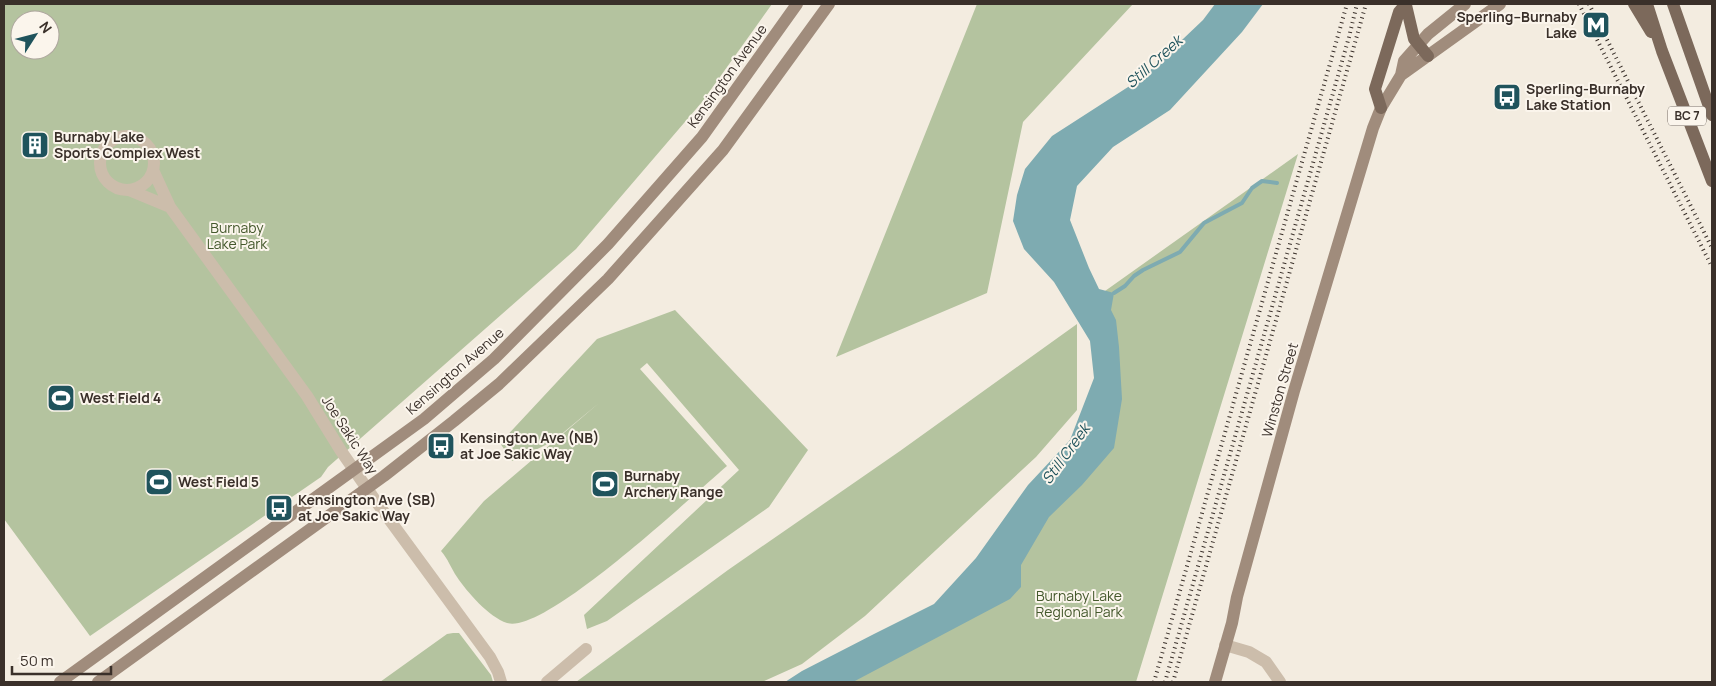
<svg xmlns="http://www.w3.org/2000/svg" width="1716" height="686" font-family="Manrope,sans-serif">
	<rect width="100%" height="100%" fill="#f3ece0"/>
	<path fill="#b4c39f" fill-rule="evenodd" d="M 4,4 L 772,4 L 702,102 L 576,249 L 328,467 L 321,477 L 90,636 L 4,519 ZM 20,20 L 50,20 L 50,50 L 20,50 Z
		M 977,4 L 1133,4 L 1023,122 L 987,293 L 836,357 Z
		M 1298,154 L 1136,682 L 835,682 L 989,599 L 1111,424 L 1105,291 Z
		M 675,310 L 808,450 L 769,507 L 607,621 L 587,629 L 584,615 L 739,470 L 647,363 L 640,369 L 727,466 C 694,494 545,635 507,623 C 489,617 467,592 457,577 C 451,568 448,559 441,551 L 484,501 L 599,403 L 552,442 L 512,461 L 500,443 L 597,339 Z
		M 1077,324 L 1077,410 L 1036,457 L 865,616 L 802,664 L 762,682 L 576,682 L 728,570 L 900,451 Z
		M 453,633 L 459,633 L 491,675 L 493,682 L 380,682 L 447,634 Z"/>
	<path fill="#7eabb1" d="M 1215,4 L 1263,4 L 1242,32 L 1170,110 L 1113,147 L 1077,186 L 1070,220 L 1089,268 L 1099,289 L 1114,293 L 1111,310 L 1116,320 L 1119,347 L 1122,399 L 1114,448 L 1082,485 L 1049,517 L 1021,565 L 1021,587 L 1010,599 L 853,682 L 785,682 L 802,671 L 874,634 L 934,604 L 976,558 L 1028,485 L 1070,440 L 1094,378 L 1090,341 L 1054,282 L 1024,249 L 1013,221 L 1017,195 L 1025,169 L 1052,136 L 1142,78 L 1203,20 Z"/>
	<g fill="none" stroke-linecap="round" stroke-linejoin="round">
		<path stroke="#7eabb1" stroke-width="4" d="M 1114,293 L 1125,286 L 1134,276 L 1143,270 L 1180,252 L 1204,223 L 1242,203 L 1252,188 L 1262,181 L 1277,183"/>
		<path stroke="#ccbdab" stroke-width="12" d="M100 163a27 27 0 1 1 54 0a27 27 0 1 1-54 0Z
			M 153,170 L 170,207 L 307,396 L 341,451 L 375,500 L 490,657 L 498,672 L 501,682
			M 129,190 L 170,207
			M 1225,645 L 1249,652 L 1266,662 L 1280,682
			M 547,682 L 586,649"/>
		<path stroke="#a08c7c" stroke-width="12" d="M 1401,75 L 1500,4
			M 60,682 L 424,419 L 494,359 L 608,244 L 702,137 L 797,4
			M 98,682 L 384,476 L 454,421 L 499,384 L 608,279 L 723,150 L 829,4
			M 1215,682 L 1232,623 L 1237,597 L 1294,391 L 1373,128 L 1381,108 L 1401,75 L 1404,61 L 1428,34 L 1465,4"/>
		<path stroke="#7c695b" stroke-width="12" d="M 1634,4 L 1651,32
			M 1647,4 L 1662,51 L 1712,181
			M 1673,4 L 1712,115
			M 1406,5 L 1414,39 L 1428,56
			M 1381,108 L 1375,89 L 1399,12 L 1406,4"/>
		<path stroke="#3a302a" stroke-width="4" stroke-dasharray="1 4" stroke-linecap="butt" d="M 1579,4 L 1712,267
			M 1589,4 L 1712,248
			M 1154,682 L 1347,4
			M 1165,682 L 1349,37 L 1357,4
			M 1173,682 L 1366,4"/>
	</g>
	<defs>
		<symbol id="metro-square" viewBox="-11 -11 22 22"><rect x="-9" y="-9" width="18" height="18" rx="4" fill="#1f535c" stroke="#fbf5ec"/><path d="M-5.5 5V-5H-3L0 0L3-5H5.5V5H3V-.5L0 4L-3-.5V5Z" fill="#fff"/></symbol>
		<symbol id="bus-square" viewBox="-11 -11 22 22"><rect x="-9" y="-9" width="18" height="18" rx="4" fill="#1f535c" stroke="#fbf5ec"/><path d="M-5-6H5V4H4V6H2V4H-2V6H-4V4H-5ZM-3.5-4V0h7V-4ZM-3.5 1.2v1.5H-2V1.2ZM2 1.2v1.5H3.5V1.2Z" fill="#fff"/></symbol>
		<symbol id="building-square" viewBox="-11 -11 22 22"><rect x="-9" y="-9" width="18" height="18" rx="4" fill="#1f535c" stroke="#fbf5ec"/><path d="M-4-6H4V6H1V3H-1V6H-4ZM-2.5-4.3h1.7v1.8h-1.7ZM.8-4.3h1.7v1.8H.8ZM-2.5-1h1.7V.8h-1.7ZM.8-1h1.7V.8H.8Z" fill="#fff"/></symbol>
		<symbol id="stadium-square" viewBox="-11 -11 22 22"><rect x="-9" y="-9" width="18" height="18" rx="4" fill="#1f535c" stroke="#fbf5ec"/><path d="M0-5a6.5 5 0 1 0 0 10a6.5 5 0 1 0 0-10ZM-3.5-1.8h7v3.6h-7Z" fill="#fff"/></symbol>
	</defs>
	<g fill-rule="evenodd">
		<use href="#metro-square" x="1580" y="9" width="32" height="32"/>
		<use href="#bus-square" x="1491" y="81" width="32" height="32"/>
		<use href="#building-square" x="19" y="129" width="32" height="32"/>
		<use href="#stadium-square" x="45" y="382" width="32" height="32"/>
		<use href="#bus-square" x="425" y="430" width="32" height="32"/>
		<use href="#stadium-square" x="143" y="466" width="32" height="32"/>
		<use href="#stadium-square" x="589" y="468" width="32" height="32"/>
		<use href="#bus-square" x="263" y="492" width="32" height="32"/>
	</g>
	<g text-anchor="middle" stroke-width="4" stroke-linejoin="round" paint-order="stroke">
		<rect fill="#fbf5ec" stroke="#746b64" stroke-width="1" x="1668" y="106.5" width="38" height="19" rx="4"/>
		<g font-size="12" font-weight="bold" fill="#3a302a">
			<text x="1687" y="120">BC 7</text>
		</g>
		<g font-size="14" font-weight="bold" fill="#3a302a" stroke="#fbf5ec" text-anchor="start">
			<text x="1577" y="22" text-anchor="end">Sperling–Burnaby<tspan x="1577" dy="16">Lake</tspan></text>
			<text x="1526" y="94">Sperling-Burnaby<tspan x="1526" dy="16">Lake Station</tspan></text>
			<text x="54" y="142">Burnaby Lake<tspan x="54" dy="16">Sports Complex West</tspan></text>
			<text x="80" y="403">West Field 4</text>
			<text x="460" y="443">Kensington Ave (NB)<tspan x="460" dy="16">at Joe Sakic Way</tspan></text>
			<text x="624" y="481">Burnaby<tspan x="624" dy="16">Archery Range</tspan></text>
			<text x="178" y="487">West Field 5</text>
			<text x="298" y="505">Kensington Ave (SB)<tspan x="298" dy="16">at Joe Sakic Way</tspan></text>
		</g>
		<g font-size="14" fill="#3a302a" stroke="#fbf5ec">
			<text transform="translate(727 76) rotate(-54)" y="5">Kensington Avenue</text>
			<text transform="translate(455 371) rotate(-41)" y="5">Kensington Avenue</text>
			<text transform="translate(1280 390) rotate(-74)" y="5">Winston Street</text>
			<text transform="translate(350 435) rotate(57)" y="5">Joe Sakic Way</text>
		</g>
		<g font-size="14" fill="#45592d" stroke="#fbf5ec">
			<text x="237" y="233">Burnaby<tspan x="237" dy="16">Lake Park</tspan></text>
			<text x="1079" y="601">Burnaby Lake<tspan x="1079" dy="16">Regional Park</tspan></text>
		</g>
		<g font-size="15" font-style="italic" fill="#1f535c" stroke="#fbf5ec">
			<text transform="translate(1154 62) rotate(-42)" y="5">Still Creek</text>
			<text transform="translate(1066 454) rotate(-54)" y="5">Still Creek</text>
		</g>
	</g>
	<rect width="1716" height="686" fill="none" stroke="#3a302a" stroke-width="10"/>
	<g transform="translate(35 35) rotate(54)"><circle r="24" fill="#fbf5ec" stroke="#aea69e"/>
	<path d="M0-4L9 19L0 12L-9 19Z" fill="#1f535c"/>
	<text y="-8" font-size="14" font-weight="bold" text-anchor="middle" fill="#3a302a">N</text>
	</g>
	<path d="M12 666v8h99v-8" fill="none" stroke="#3a302a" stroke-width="2.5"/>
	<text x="20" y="666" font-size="15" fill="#3a302a" stroke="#fbf5ec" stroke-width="4" paint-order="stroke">50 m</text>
</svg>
